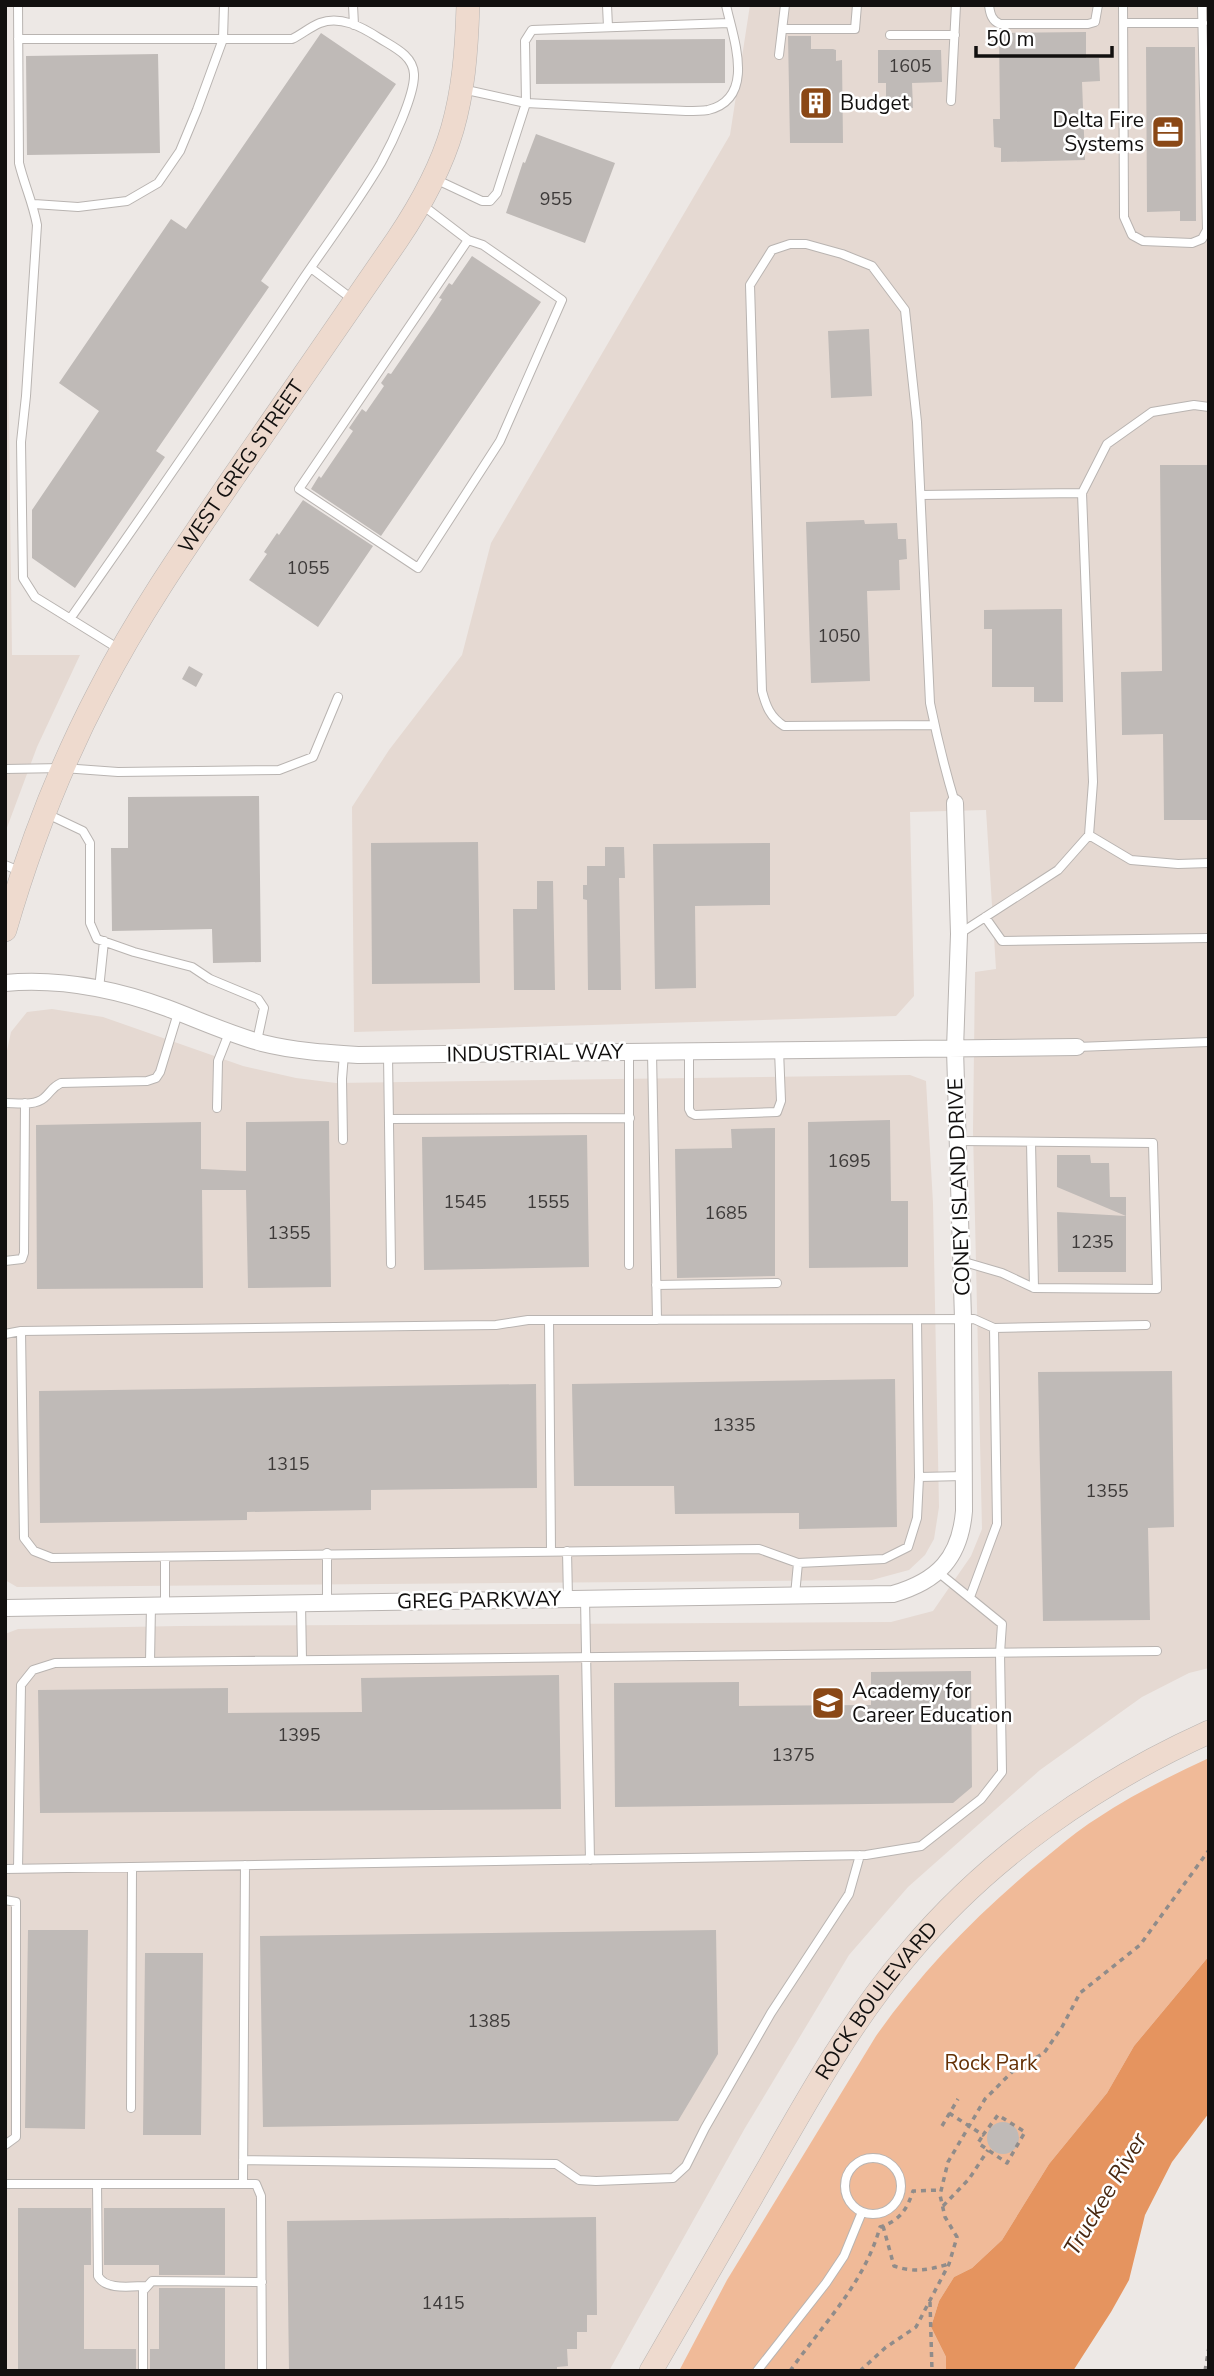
<svg xmlns="http://www.w3.org/2000/svg" width="1214" height="2376" font-family="'Nunito Sans',sans-serif">
	<rect width="100%" height="100%" fill="#ede8e5"/>
	<path fill="#e5d9d2" d="M 750,5 L 1209,5 L 1209,1668 L 1189,1673 L 1142,1697 L 1040,1770 L 908,1887 L 849,1955 L 745,2128 L 609,2371 L 5,2371 L 5,1634 L 18,1629 L 179,1626 L 891,1622 L 933,1611 L 971,1556 L 982,1529 L 973,1131 L 975,972 L 996,969 L 986,810 L 910,812 L 914,996 L 896,1016 L 354,1032 L 352,807 L 389,750 L 462,655 L 491,543 L 730,135 Z
		M 5,119 L 12,655 L 80,655 L 37,747 L 5,833 Z
		M 52,1009 L 103,1017 L 243,1066 L 296,1078 L 336,1083 L 910,1075 L 926,1081 L 933,1203 L 939,1507 L 934,1539 L 925,1555 L 909,1570 L 872,1580 L 17,1587 L 5,1580 L 5,1060 L 11,1032 L 27,1012 Z"/>
	<path fill="#f0ba98" d="M 1209,1758 L 1209,1956 L 1134,2046 L 1107,2093 L 1049,2164 L 1002,2240 L 972,2268 L 954,2277 L 939,2301 L 931,2327 L 946,2357 L 946,2371 L 679,2371 L 727,2280 L 876,2036 C 923,1969 981,1910 1045,1858 C 1061,1845 1078,1830 1096,1819 C 1132,1795 1170,1776 1209,1758 Z"/>
	<path fill="#e5945f" d="M 1209,1956 L 1209,2113 L 1172,2162 L 1145,2215 L 1129,2280 L 1111,2312 L 1073,2371 L 946,2371 L 946,2357 L 931,2327 L 939,2301 L 954,2277 L 972,2268 L 1002,2240 L 1049,2164 L 1107,2093 L 1134,2046 Z"/>
	<path fill="#bfbab7" d="M 1086,32 L 1086,58 L 1099,58 L 1100,81 L 1082,82 L 1085,160 L 1001,162 L 1001,148 L 994,147 L 993,119 L 1000,119 L 999,33 Z
		M 321,33 L 396,84 L 261,281 L 269,287 L 156,451 L 165,457 L 75,588 L 32,558 L 32,510 L 99,411 L 59,383 L 171,219 L 186,229 Z
		M 788,36 L 811,36 L 811,49 L 833,49 L 836,50 L 836,61 L 842,60 L 843,143 L 790,143 Z
		M 725,39 L 725,83 L 536,84 L 536,40 Z
		M 1146,47 L 1195,47 L 1196,221 L 1180,221 L 1180,211 L 1147,212 Z
		M 878,50 L 941,50 L 942,82 L 912,83 L 913,108 L 886,109 L 886,83 L 878,83 Z
		M 158,54 L 160,153 L 27,155 L 26,56 Z
		M 536,134 L 615,163 L 585,243 L 506,213 L 523,162 L 525,163 Z
		M 472,256 L 541,302 L 381,536 L 311,489 L 319,476 L 321,478 L 353,431 L 349,428 L 362,409 L 366,412 L 384,386 L 381,383 L 388,373 L 391,374 L 433,313 L 442,299 L 439,298 L 449,283 L 452,285 Z
		M 869,329 L 872,396 L 831,398 L 828,331 Z
		M 1160,465 L 1209,465 L 1209,820 L 1164,820 L 1163,734 L 1122,735 L 1122,732 L 1121,672 L 1162,671 Z
		M 303,500 L 373,546 L 318,627 L 249,580 L 267,554 L 264,552 L 277,533 L 279,535 Z
		M 864,520 L 865,524 L 897,523 L 898,539 L 906,539 L 907,559 L 899,560 L 900,590 L 867,591 L 870,681 L 811,683 L 806,522 Z
		M 1062,609 L 1063,702 L 1034,702 L 1034,687 L 992,687 L 992,629 L 984,629 L 984,610 Z
		M 189,666 L 203,674 L 196,687 L 182,679 Z
		M 259,796 L 261,962 L 213,963 L 212,929 L 112,931 L 111,848 L 128,848 L 128,797 Z
		M 478,842 L 480,983 L 372,984 L 371,843 Z
		M 770,843 L 770,905 L 695,906 L 696,988 L 655,989 L 653,844 Z
		M 605,847 L 624,847 L 625,878 L 619,878 L 621,990 L 588,990 L 587,900 L 583,899 L 583,885 L 587,885 L 587,866 L 605,866 Z
		M 537,881 L 553,881 L 555,990 L 514,990 L 513,909 L 537,909 Z
		M 890,1120 L 891,1201 L 908,1201 L 908,1267 L 809,1268 L 808,1122 Z
		M 329,1121 L 331,1287 L 248,1288 L 246,1190 L 202,1190 L 203,1288 L 37,1289 L 36,1125 L 201,1122 L 201,1169 L 246,1171 L 246,1122 Z
		M 775,1128 L 775,1276 L 677,1278 L 675,1149 L 732,1148 L 731,1129 Z
		M 587,1135 L 589,1267 L 424,1270 L 422,1137 Z
		M 1057,1155 L 1090,1155 L 1091,1163 L 1109,1163 L 1110,1197 L 1126,1197 L 1126,1272 L 1058,1272 L 1057,1212 L 1126,1216 L 1057,1187 Z
		M 1172,1371 L 1174,1527 L 1148,1528 L 1150,1620 L 1043,1621 L 1038,1372 Z
		M 895,1379 L 897,1527 L 799,1529 L 799,1513 L 675,1514 L 674,1486 L 574,1486 L 572,1384 Z
		M 536,1384 L 537,1488 L 371,1490 L 371,1510 L 247,1512 L 247,1520 L 40,1523 L 39,1391 Z
		M 971,1671 L 972,1787 L 953,1803 L 615,1807 L 614,1683 L 739,1682 L 739,1706 L 871,1705 L 871,1672 Z
		M 559,1675 L 561,1809 L 40,1813 L 38,1690 L 228,1688 L 228,1713 L 362,1712 L 361,1678 Z
		M 28,1930 L 88,1930 L 85,2129 L 25,2128 Z
		M 716,1930 L 718,2054 L 678,2121 L 263,2127 L 260,1936 Z
		M 145,1953 L 203,1953 L 201,2135 L 143,2135 Z
		M987 2138a16 16 0 1 1 32 0a16 16 0 1 1-32 0Z
		M 18,2208 L 91,2208 L 91,2265 L 84,2265 L 84,2349 L 136,2349 L 136,2371 L 18,2371 Z
		M 104,2208 L 225,2208 L 225,2275 L 159,2275 L 159,2265 L 104,2265 Z
		M 596,2217 L 597,2315 L 587,2315 L 587,2332 L 577,2332 L 577,2349 L 567,2349 L 568,2366 L 557,2367 L 557,2371 L 289,2371 L 287,2221 Z
		M 159,2288 L 225,2288 L 225,2371 L 150,2371 L 150,2349 L 159,2349 Z"/>
	<g fill="none" stroke-linecap="round" stroke-linejoin="round">
		<defs>
			<path id="service" d="M 18,5 L 19,163 C 24,184 33,203 37,225 L 26,396 L 21,442 L 23,578 L 35,597 L 119,649
				M 353,5 L 354,25
				M 607,5 L 608,27
				M 989,5 C 990,14 992,21 1000,24 L 1088,24 L 1095,22 L 1098,5
				M 1123,5 L 1124,217 L 1132,235 L 1143,241 L 1192,243 L 1202,239 L 1207,230 L 1202,5
				M 1123,23 L 1203,23
				M 782,29 L 855,29 L 857,5
				M 890,35 L 955,35
				M 18,39 L 292,39 C 302,34 310,27 320,23 C 340,15 362,27 379,38 C 393,47 413,55 414,74 C 415,95 392,143 381,163 C 357,204 328,242 301,282 C 226,396 148,507 70,619
				M 779,55 L 785,5
				M 462,89 L 526,103 L 686,111 C 693,111 701,111 708,110 C 757,98 733,38 726,5
				M 951,101 L 956,5
				M 435,179 L 482,201 L 490,201 L 497,193 L 526,103 L 525,41 L 532,30 L 729,23
				M 34,204 L 78,207 L 127,201 L 158,183 L 180,151 L 197,110 L 223,39 L 224,5
				M 421,204 L 468,240 L 483,245 L 562,300 L 500,441 L 418,568 L 299,489 L 468,240
				M 311,268 L 352,299
				M 921,495 L 1082,493
				M 934,725 L 784,726 C 770,717 766,706 762,691 L 750,285 L 772,250 L 790,244 L 806,244 L 842,254 L 872,266 L 905,310 L 917,422 L 930,703 C 937,737 945,770 955,803
				M 5,769 L 63,768 L 118,772 L 279,770 L 313,757 L 338,697
				M 45,813 L 83,831 L 90,843 L 90,923 L 97,939 L 134,952 L 192,967 L 210,979 L 258,999 L 264,1008 L 257,1041
				M 1089,835 L 1131,860 L 1178,864 L 1209,863
				M 5,865 L 22,872
				M 985,917 L 1002,941 L 1209,938
				M 959,934 L 1058,870 L 1089,835 L 1093,782 L 1082,493 L 1107,444 L 1152,412 L 1194,405 L 1209,407
				M 99,989 L 104,941
				M 1077,1047 L 1209,1042
				M 689,1051 L 689,1109 L 691,1113 L 695,1115 L 777,1112 L 781,1101 L 779,1050
				M 629,1052 L 629,1265
				M 652,1052 L 657,1320
				M 388,1055 L 391,1264
				M 5,1103 C 17,1103 35,1106 44,1098 C 51,1092 52,1087 61,1083 L 147,1081 L 156,1078 L 160,1072 L 178,1013
				M 217,1108 L 218,1061 L 229,1033
				M 389,1119 L 630,1118
				M 343,1140 L 342,1079 L 344,1054
				M 957,1141 L 1153,1143 L 1157,1289 L 1034,1288 L 1002,1273 L 961,1261
				M 1031,1142 L 1034,1288
				M 5,1261 L 22,1259 L 24,1253 L 25,1103
				M 656,1285 L 777,1283
				M 549,1320 L 551,1551
				M 917,1320 L 919,1477 L 964,1476
				M 994,1328 L 1146,1325
				M 21,1331 L 24,1538 L 34,1551 L 52,1558 L 759,1549 L 798,1563 L 884,1559 L 908,1547 L 917,1518 L 919,1477
				M 5,1334 L 21,1331 L 496,1325 L 528,1320 L 549,1320 L 974,1319 L 994,1328 L 997,1524 L 970,1597
				M 567,1551 L 568,1599
				M 327,1553 L 327,1603
				M 165,1557 L 165,1605
				M 795,1595 L 798,1563
				M 585,1599 L 590,1860
				M 301,1603 L 302,1660
				M 150,1662 L 151,1605
				M 5,1869 L 866,1855 L 921,1846 L 981,1799 L 1002,1772 L 1000,1653 L 1002,1624 L 938,1572
				M 18,1869 L 21,1685 L 33,1670 L 55,1663 L 1157,1651
				M 5,1900 L 16,1902 L 16,2137 L 5,2145
				M 131,2108 L 132,1867
				M845 2186a28 28 0 1 1 56 0a28 28 0 1 1-56 0Z
				M 243,2160 L 556,2164 L 579,2180 L 596,2181 L 673,2178 L 686,2166 L 705,2128 L 771,2013 L 849,1894 L 860,1855
				M 243,2183 L 245,1865
				M 5,2184 L 256,2184 L 261,2196 L 262,2371
				M 97,2184 L 98,2276 C 106,2291 132,2286 147,2286
				M 143,2371 L 143,2291 L 152,2281 L 262,2282
				M 757,2371 L 826,2283 L 844,2256 L 862,2212"/>
			<path id="minor" d="M 5,983 C 61,978 115,989 167,1008 C 199,1020 229,1034 262,1043 C 294,1051 326,1053 358,1055 L 1077,1047
				M 5,1608 L 893,1594 C 938,1581 960,1558 964,1511 L 963,1319 L 955,1049 L 959,934 L 955,803"/>
			<g id="secondary">
				<path id="s1" d="M 5,930 C 29,847 60,766 100,690 C 139,614 187,545 235,475 C 289,397 343,318 397,240 C 453,157 465,105 468,5"/>
				<path id="s2" d="M 651,2371 C 691,2302 731,2233 770,2165 C 812,2091 854,2017 909,1953 C 989,1857 1096,1783 1209,1732"/>
			</g>
		</defs>
		<use href="#service" stroke="#b9b4b1" stroke-width="10"/>
		<use href="#minor" stroke="#b9b4b1" stroke-width="18"/>
		<use href="#secondary" stroke="#b9b4b1" stroke-width="24"/>
		<path stroke="#908c8a" stroke-width="3.5" stroke-dasharray="5 5" stroke-linecap="butt" d="M 949,2113 L 983,2135 L 998,2115 L 1025,2132 L 1007,2163 L 978,2143 L 983,2135
			M 942,2126 L 958,2099
			M 943,2206 L 969,2179 L 988,2150
			M 883,2226 L 894,2266 C 915,2273 928,2270 949,2264
			M 930,2302 L 932,2371
			M 790,2371 C 823,2324 864,2284 880,2227 C 899,2221 907,2210 913,2191 L 941,2190
			M 860,2371 L 885,2348 L 916,2327 L 949,2264 L 957,2237 L 945,2217 L 940,2195 L 948,2162 L 985,2099 L 1012,2072 L 1044,2053 L 1062,2027 L 1080,1993 L 1140,1945 L 1209,1850
			M 1205,2371 L 1209,2347"/>
		<use href="#service" stroke="#fff" stroke-width="8"/>
		<use href="#minor" stroke="#fff" stroke-width="16"/>
		<use href="#secondary" stroke="#eedace" stroke-width="23"/>
	</g>
	<defs>
		<symbol id="building-square" viewBox="-11 -11 22 22"><rect x="-9" y="-9" width="18" height="18" rx="4" fill="#8a4816" stroke="#fff"/><path d="M-4-6H4V6H1V3H-1V6H-4ZM-2.5-4.3h1.7v1.8h-1.7ZM.8-4.3h1.7v1.8H.8ZM-2.5-1h1.7V.8h-1.7ZM.8-1h1.7V.8H.8Z" fill="#fff"/></symbol>
		<symbol id="office-square" viewBox="-11 -11 22 22"><rect x="-9" y="-9" width="18" height="18" rx="4" fill="#8a4816" stroke="#fff"/><path d="M-6-3h4V-5.5h4V-3h4V5H-6ZM-1-4.5V-3h2v-1.5ZM-6 0V1H6V0Z" fill="#fff"/></symbol>
		<symbol id="school-square" viewBox="-11 -11 22 22"><rect x="-9" y="-9" width="18" height="18" rx="4" fill="#8a4816" stroke="#fff"/><path d="M0-5L7-2L0 1L-7-2ZM-4 1L0 2.5L4 1V4Q0 6-4 4Z" fill="#fff"/></symbol>
	</defs>
	<g fill-rule="evenodd">
		<use href="#building-square" x="797" y="84" width="38" height="38"/>
		<use href="#office-square" x="1149" y="113" width="38" height="38"/>
		<use href="#school-square" x="809" y="1684" width="38" height="38"/>
	</g>
	<g text-anchor="middle" stroke-width="5" stroke-linejoin="round" paint-order="stroke">
		<g font-size="18" fill="#3d3a39">
			<text x="910" y="72">1605</text>
			<text x="556" y="205">955</text>
			<text x="308" y="574">1055</text>
			<text x="839" y="642">1050</text>
			<text x="849" y="1167">1695</text>
			<text x="465" y="1208">1545</text>
			<text x="548" y="1208">1555</text>
			<text x="726" y="1219">1685</text>
			<text x="289" y="1239">1355</text>
			<text x="1092" y="1248">1235</text>
			<text x="734" y="1431">1335</text>
			<text x="288" y="1470">1315</text>
			<text x="1107" y="1497">1355</text>
			<text x="299" y="1741">1395</text>
			<text x="793" y="1761">1375</text>
			<text x="489" y="2027">1385</text>
			<text x="443" y="2309">1415</text>
		</g>
		<g font-size="21" fill="#12100f" stroke="#fff" text-anchor="start">
			<text x="840" y="110">Budget</text>
			<text x="1144" y="127" text-anchor="end">Delta Fire<tspan x="1144" dy="24">Systems</tspan></text>
			<text x="852" y="1698">Academy for<tspan x="852" dy="24">Career Education</tspan></text>
		</g>
		<g font-size="21" fill="#12100f" stroke="#fff">
			<text dy="7" stroke="none"><textPath href="#s1" startOffset="523">WEST GREG STREET</textPath></text>
			<text transform="translate(535 1053) rotate(-1)" y="7">INDUSTRIAL WAY</text>
			<text transform="translate(959 1187) rotate(-92)" y="7">CONEY ISLAND DRIVE</text>
			<text transform="translate(479 1600) rotate(-1)" y="7">GREG PARKWAY</text>
			<text dy="7" stroke="none"><textPath href="#s2" startOffset="434">ROCK BOULEVARD</textPath></text>
		</g>
		<g font-size="21" fill="#653106" stroke="#fff">
			<text x="991" y="2070">Rock Park</text>
		</g>
		<g font-size="23" font-style="italic" fill="#492811" stroke="#fff">
			<text transform="translate(1105 2194) rotate(-59)" y="8">Truckee River</text>
		</g>
	</g>
	<rect width="1214" height="2376" fill="none" stroke="#12100f" stroke-width="14"/>
	<path d="M976 46v10h136v-10" fill="none" stroke="#12100f" stroke-width="3.5"/>
	<text x="986" y="46" font-size="21" fill="#12100f" stroke="#ffffff" stroke-width="5" paint-order="stroke">50 m</text>
</svg>
